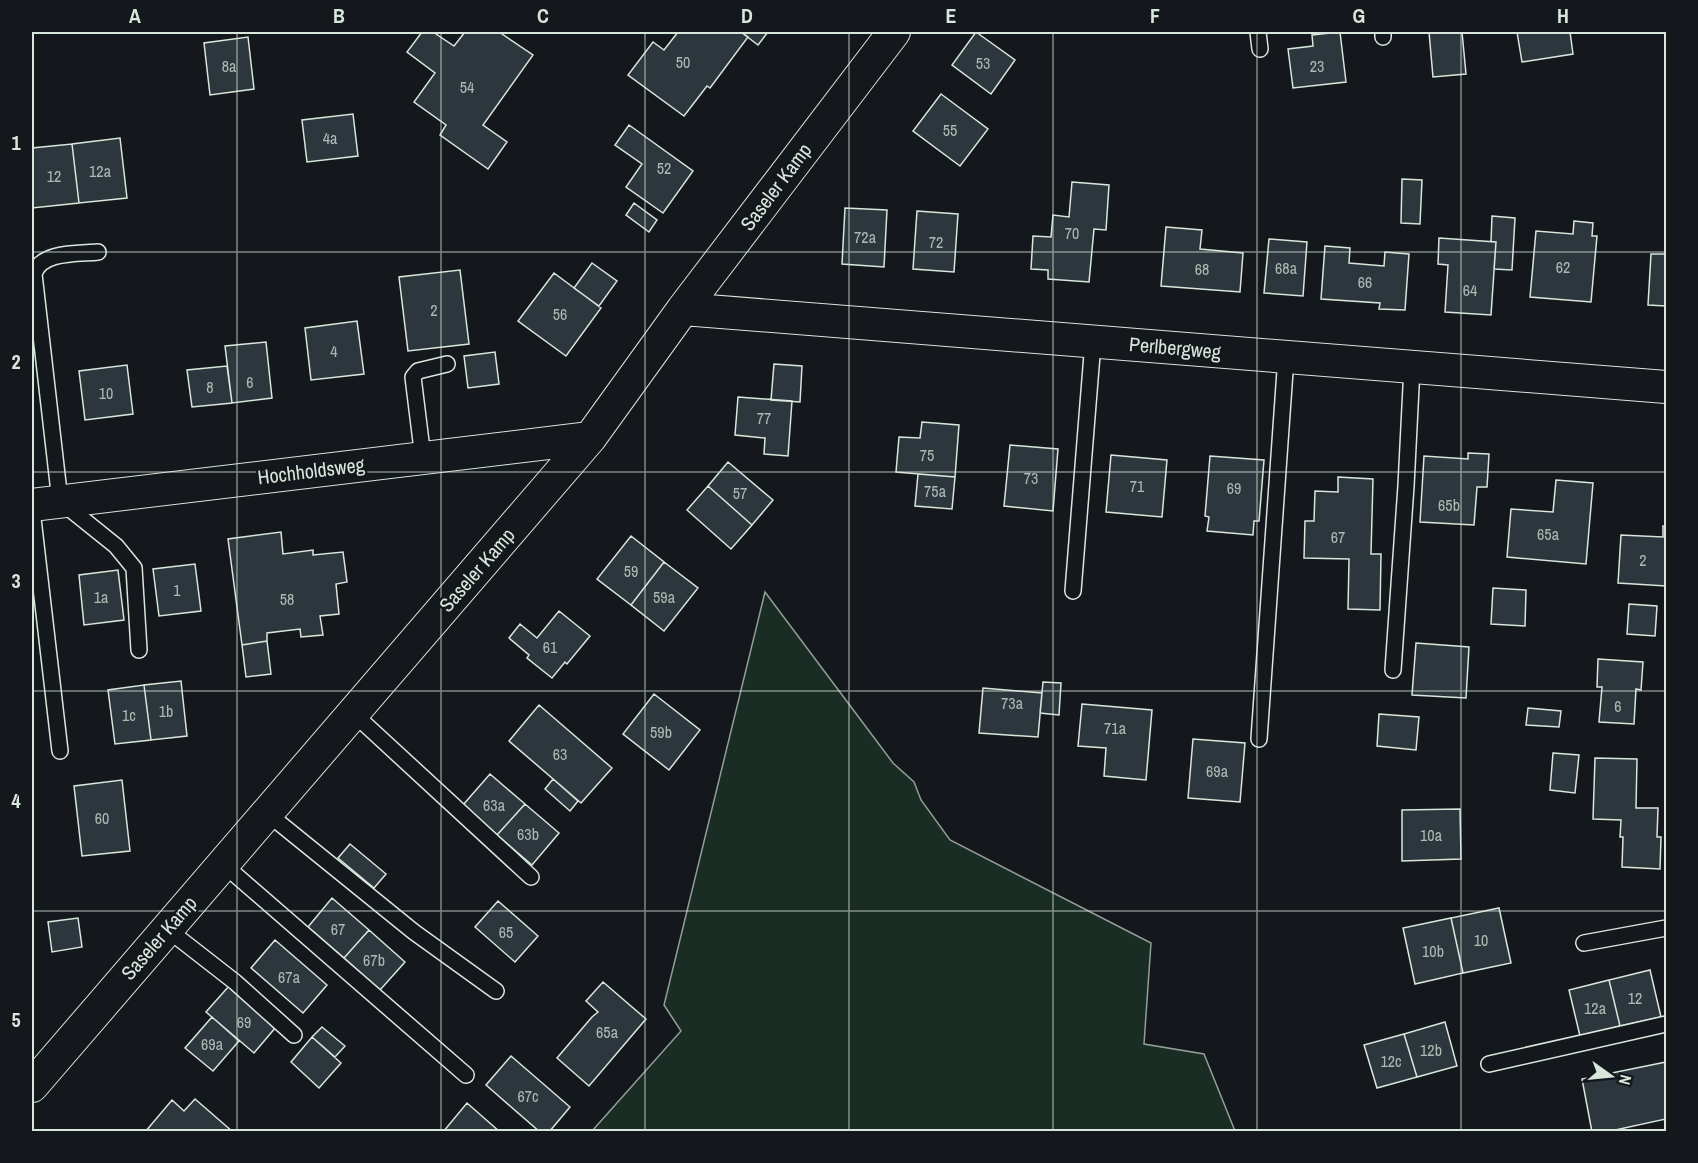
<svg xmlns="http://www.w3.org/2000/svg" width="1698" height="1163" font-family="'Archivo Narrow',sans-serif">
	<rect width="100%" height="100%" fill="#14181c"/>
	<path fill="#1a2d24" stroke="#939e99" stroke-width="1.5" d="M 765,592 L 893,763 L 914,782 L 921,800 L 950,840 L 1151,943 L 1144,1044 L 1204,1054 L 1235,1131 L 592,1131 L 681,1031 L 664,1005 Z"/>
	<path fill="#2c363c" stroke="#d8e6dc" stroke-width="1.5" d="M 422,32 L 433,32 L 454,46 L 465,32 L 499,32 L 533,55 L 483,125 L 507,142 L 488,169 L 440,135 L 446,125 L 414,102 L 435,73 L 407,52 Z
		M 678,32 L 741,32 L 748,37 L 710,88 L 707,86 L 684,116 L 628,75 L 653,42 L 664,50 Z
		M 741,32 L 768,32 L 758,45 Z
		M 976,32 L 1015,60 L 991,94 L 952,65 Z
		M 1340,32 L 1346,82 L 1293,88 L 1288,49 L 1313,46 L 1312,35 Z
		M 1429,32 L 1462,32 L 1466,74 L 1433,77 Z
		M 1517,32 L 1570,32 L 1573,54 L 1522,62 Z
		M 248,37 L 254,89 L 210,95 L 204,43 Z
		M 941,94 L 988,129 L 960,166 L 913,131 Z
		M 353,114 L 358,156 L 307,162 L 302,120 Z
		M 629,125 L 693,171 L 663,213 L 626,187 L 642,164 L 615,145 Z
		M 120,138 L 127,198 L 79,203 L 72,144 Z
		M 72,144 L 79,203 L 32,208 L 32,148 Z
		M 1402,179 L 1422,180 L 1420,224 L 1401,223 Z
		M 1072,182 L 1109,185 L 1106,230 L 1094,229 L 1089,282 L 1048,279 L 1048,270 L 1031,269 L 1033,236 L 1051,237 L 1053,215 L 1069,217 Z
		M 634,203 L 657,220 L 649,232 L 626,215 Z
		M 845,208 L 887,210 L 884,267 L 842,264 Z
		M 917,211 L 958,214 L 954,272 L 913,269 Z
		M 1492,216 L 1515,218 L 1512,270 L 1494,269 L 1496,242 L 1491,242 Z
		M 1574,221 L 1593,223 L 1592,236 L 1597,236 L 1591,302 L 1530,297 L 1536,231 L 1573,234 Z
		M 1166,227 L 1202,230 L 1200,249 L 1243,253 L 1240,292 L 1161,286 Z
		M 1439,238 L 1496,242 L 1491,315 L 1445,312 L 1448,265 L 1438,264 Z
		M 1269,239 L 1307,242 L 1303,296 L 1264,293 Z
		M 1325,246 L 1350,248 L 1349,263 L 1384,266 L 1385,252 L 1409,254 L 1405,310 L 1379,309 L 1380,303 L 1321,299 Z
		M 1651,254 L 1666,254 L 1666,306 L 1648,305 Z
		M 592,263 L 617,281 L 599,306 L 574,288 Z
		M 460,270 L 469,344 L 408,351 L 399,277 Z
		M 554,273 L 601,308 L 566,356 L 518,321 Z
		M 357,321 L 364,374 L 311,380 L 305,328 Z
		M 266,342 L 272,398 L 232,403 L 225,346 Z
		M 495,352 L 499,384 L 468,388 L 464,356 Z
		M 774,364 L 802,366 L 800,402 L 771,400 Z
		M 127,365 L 133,414 L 85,420 L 79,371 Z
		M 227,366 L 232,403 L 192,407 L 187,370 Z
		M 738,397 L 792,401 L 788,456 L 764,454 L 765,438 L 735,435 Z
		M 922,422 L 959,425 L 955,477 L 896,472 L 899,437 L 920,438 Z
		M 1010,445 L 1058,449 L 1053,511 L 1004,506 Z
		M 1468,453 L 1489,454 L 1487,487 L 1477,487 L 1474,525 L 1420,522 L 1424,456 L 1468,459 Z
		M 1111,455 L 1167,460 L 1162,517 L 1106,512 Z
		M 1210,456 L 1264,460 L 1259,521 L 1254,521 L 1253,535 L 1207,531 L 1209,517 L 1205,516 Z
		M 728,462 L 773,500 L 752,525 L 708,486 Z
		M 918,474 L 955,477 L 952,509 L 915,506 Z
		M 1338,477 L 1373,479 L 1371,554 L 1381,554 L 1380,610 L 1348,609 L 1349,559 L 1304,558 L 1305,521 L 1314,521 L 1315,491 L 1338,492 Z
		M 1556,480 L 1593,483 L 1586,564 L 1507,557 L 1511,509 L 1553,512 Z
		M 708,486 L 752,525 L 731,549 L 687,510 Z
		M 1663,526 L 1666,526 L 1666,586 L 1618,583 L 1621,535 L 1663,537 Z
		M 281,532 L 283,554 L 313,550 L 313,555 L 343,552 L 347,582 L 336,584 L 339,614 L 320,616 L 323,635 L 301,637 L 300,629 L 267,633 L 267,641 L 242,645 L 228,539 Z
		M 631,536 L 664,562 L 631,605 L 597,579 Z
		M 664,562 L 698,588 L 664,631 L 631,605 Z
		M 195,564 L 201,611 L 159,616 L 153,569 Z
		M 118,570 L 124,620 L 84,625 L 79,575 Z
		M 1493,588 L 1526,590 L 1525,626 L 1491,624 Z
		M 1629,604 L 1657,606 L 1655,636 L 1627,634 Z
		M 559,611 L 590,636 L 567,664 L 565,662 L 552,678 L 527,658 L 529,655 L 509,638 L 520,624 L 537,638 Z
		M 267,641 L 271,674 L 246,677 L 242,645 Z
		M 1416,643 L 1469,647 L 1466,698 L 1412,695 Z
		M 1598,659 L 1643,662 L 1641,690 L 1636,689 L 1634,724 L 1599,722 L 1602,687 L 1597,687 Z
		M 181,681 L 187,736 L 151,740 L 144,685 Z
		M 1043,682 L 1061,683 L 1059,715 L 1040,713 Z
		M 144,685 L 151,740 L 115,744 L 108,690 Z
		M 983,688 L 1042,693 L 1038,737 L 979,733 Z
		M 654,694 L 700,730 L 669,770 L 623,734 Z
		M 1082,704 L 1152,710 L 1146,780 L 1104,776 L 1106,748 L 1078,746 Z
		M 539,705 L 612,768 L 581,803 L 509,741 Z
		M 1528,708 L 1561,711 L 1559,727 L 1526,725 Z
		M 1379,714 L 1419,717 L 1416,750 L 1377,746 Z
		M 1193,739 L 1245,743 L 1240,802 L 1188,798 Z
		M 1553,753 L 1579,755 L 1575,793 L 1550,790 Z
		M 1595,758 L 1637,759 L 1636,808 L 1658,808 L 1657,837 L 1661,837 L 1660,869 L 1622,867 L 1623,837 L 1620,837 L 1621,820 L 1593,819 Z
		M 490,774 L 525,804 L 497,835 L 463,805 Z
		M 553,779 L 578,801 L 570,811 L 545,789 Z
		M 122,780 L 130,851 L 82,856 L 74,786 Z
		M 525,804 L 559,833 L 532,865 L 497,835 Z
		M 1460,809 L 1461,859 L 1402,861 L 1402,810 Z
		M 350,844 L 386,874 L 374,888 L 338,858 Z
		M 332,898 L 369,930 L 344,958 L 308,927 Z
		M 498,901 L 538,936 L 515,962 L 475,927 Z
		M 1499,908 L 1511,963 L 1463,973 L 1451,918 Z
		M 78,918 L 82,947 L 52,952 L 48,922 Z
		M 1451,918 L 1463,973 L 1415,984 L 1403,928 Z
		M 369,930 L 405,962 L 380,990 L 344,958 Z
		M 275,940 L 327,985 L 303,1013 L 251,968 Z
		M 1650,970 L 1661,1017 L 1620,1026 L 1609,980 Z
		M 1609,980 L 1620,1026 L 1580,1036 L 1569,990 Z
		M 603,982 L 646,1019 L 589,1086 L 557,1058 L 592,1017 L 598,1012 L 586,1001 Z
		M 229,986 L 276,1027 L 254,1053 L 206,1012 Z
		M 212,1017 L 239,1041 L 213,1071 L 185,1048 Z
		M 1445,1022 L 1457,1066 L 1417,1077 L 1404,1034 Z
		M 322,1027 L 345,1046 L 335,1057 L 312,1037 Z
		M 1404,1034 L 1417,1077 L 1377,1088 L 1364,1045 Z
		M 312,1037 L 341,1063 L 319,1088 L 291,1062 Z
		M 511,1056 L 570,1107 L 549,1132 L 540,1132 L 486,1085 Z
		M 1666,1062 L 1666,1119 L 1606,1132 L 1592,1132 L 1582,1079 Z
		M 195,1099 L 233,1132 L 145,1132 L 172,1100 L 184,1111 Z
		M 467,1103 L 500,1132 L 443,1132 Z"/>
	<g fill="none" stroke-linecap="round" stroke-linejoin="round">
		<defs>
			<path id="lane" d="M 1258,32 L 1260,49
				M 1383,32 L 1383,37
				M 98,252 C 78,254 41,251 34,274 L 60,501 L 116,546 L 134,568 L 139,650
				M 423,458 L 413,377 L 418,371 L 447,364
				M 32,510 L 60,751
				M 1073,591 L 1093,342
				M 1393,670 L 1406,486 L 1412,367
				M 353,713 L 531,877
				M 1259,739 L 1286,357
				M 267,813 L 414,932 L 496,991
				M 223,864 L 466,1075
				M 167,929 L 235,982 L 294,1035
				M 1584,943 L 1666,928
				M 1489,1064 L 1666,1024"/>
			<path id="street" d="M 683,309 L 1666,387
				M 32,505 L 590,438
				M 32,1086 L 590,438 L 683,309 L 894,32"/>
		</defs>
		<use href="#lane" stroke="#d8e6dc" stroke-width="18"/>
		<use href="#street" stroke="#d8e6dc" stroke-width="34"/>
		<use href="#lane" stroke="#14181c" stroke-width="15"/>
		<use href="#street" stroke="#14181c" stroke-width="32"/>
	</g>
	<path fill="none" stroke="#d8e6dc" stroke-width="1.5" stroke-opacity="0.55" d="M 237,32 L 237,1132M 441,32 L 441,1132M 645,32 L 645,1132M 849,32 L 849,1132M 1053,32 L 1053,1132M 1257,32 L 1257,1132M 1461,32 L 1461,1132M 32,252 L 1666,252M 32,472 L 1666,472M 32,691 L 1666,691M 32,911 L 1666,911"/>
	<g text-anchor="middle" stroke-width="4.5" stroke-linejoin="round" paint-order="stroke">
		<g font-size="16" fill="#adbab4">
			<text x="683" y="68">50</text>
			<text x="983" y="69">53</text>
			<text x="229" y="72">8a</text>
			<text x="1317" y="72">23</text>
			<text x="467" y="93">54</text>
			<text x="950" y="136">55</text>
			<text x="330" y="144">4a</text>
			<text x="664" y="174">52</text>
			<text x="100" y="177">12a</text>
			<text x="54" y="182">12</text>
			<text x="1072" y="239">70</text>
			<text x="865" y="243">72a</text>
			<text x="936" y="248">72</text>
			<text x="1563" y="273">62</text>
			<text x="1286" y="274">68a</text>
			<text x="1202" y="275">68</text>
			<text x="1365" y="288">66</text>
			<text x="1470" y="296">64</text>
			<text x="434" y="316">2</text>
			<text x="560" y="320">56</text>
			<text x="334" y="357">4</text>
			<text x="250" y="388">6</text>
			<text x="210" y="393">8</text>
			<text x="106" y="399">10</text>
			<text x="764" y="424">77</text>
			<text x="927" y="461">75</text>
			<text x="1031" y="484">73</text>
			<text x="1137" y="492">71</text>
			<text x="1234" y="494">69</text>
			<text x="935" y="497">75a</text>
			<text x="740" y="499">57</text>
			<text x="1449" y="511">65b</text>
			<text x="1548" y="540">65a</text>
			<text x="1338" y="543">67</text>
			<text x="1643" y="566">2</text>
			<text x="631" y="577">59</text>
			<text x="177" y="596">1</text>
			<text x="101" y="603">1a</text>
			<text x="664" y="603">59a</text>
			<text x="287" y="605">58</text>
			<text x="550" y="653">61</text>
			<text x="1012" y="709">73a</text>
			<text x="1618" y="712">6</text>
			<text x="166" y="717">1b</text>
			<text x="129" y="721">1c</text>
			<text x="1115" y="734">71a</text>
			<text x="661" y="738">59b</text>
			<text x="560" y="760">63</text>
			<text x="1217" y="777">69a</text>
			<text x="494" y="811">63a</text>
			<text x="102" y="824">60</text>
			<text x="528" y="840">63b</text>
			<text x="1431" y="841">10a</text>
			<text x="338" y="935">67</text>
			<text x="506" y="938">65</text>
			<text x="1481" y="946">10</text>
			<text x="1433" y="957">10b</text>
			<text x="374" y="966">67b</text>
			<text x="289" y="983">67a</text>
			<text x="1635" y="1004">12</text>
			<text x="1595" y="1014">12a</text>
			<text x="244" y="1028">69</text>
			<text x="607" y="1038">65a</text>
			<text x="212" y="1050">69a</text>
			<text x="1431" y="1056">12b</text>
			<text x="1391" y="1067">12c</text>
			<text x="528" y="1102">67c</text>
		</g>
		<g font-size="20" fill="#d8e6dc" stroke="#14181c">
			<text transform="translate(776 187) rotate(-53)" y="7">Saseler Kamp</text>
			<text transform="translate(1175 348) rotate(5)" y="7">Perlbergweg</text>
			<text transform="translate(311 471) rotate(-7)" y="7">Hochholdsweg</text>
			<text transform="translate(477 570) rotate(-49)" y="7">Saseler Kamp</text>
			<text transform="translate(159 938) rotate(-49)" y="7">Saseler Kamp</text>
		</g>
	</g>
	<rect width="1698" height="1163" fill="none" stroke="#14181c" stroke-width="66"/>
	<g transform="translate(1611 1076) rotate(105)" stroke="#14181c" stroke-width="4.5" paint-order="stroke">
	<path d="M0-4.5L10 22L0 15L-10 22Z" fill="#d8e6dc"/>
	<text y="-9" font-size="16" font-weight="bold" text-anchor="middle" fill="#d8e6dc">N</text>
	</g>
	<rect x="33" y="33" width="1632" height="1097" fill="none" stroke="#d8e6dc" stroke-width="2"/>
	<g font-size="20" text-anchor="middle" font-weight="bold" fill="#d8e6dc">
		<text x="135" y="23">A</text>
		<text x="339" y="23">B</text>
		<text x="543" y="23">C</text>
		<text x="747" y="23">D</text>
		<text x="951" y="23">E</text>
		<text x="1155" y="23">F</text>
		<text x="1359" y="23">G</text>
		<text x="1563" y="23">H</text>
		<text x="16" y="150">1</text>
		<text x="16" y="369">2</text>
		<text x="16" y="588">3</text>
		<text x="16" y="808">4</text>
		<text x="16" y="1027">5</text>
	</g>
</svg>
